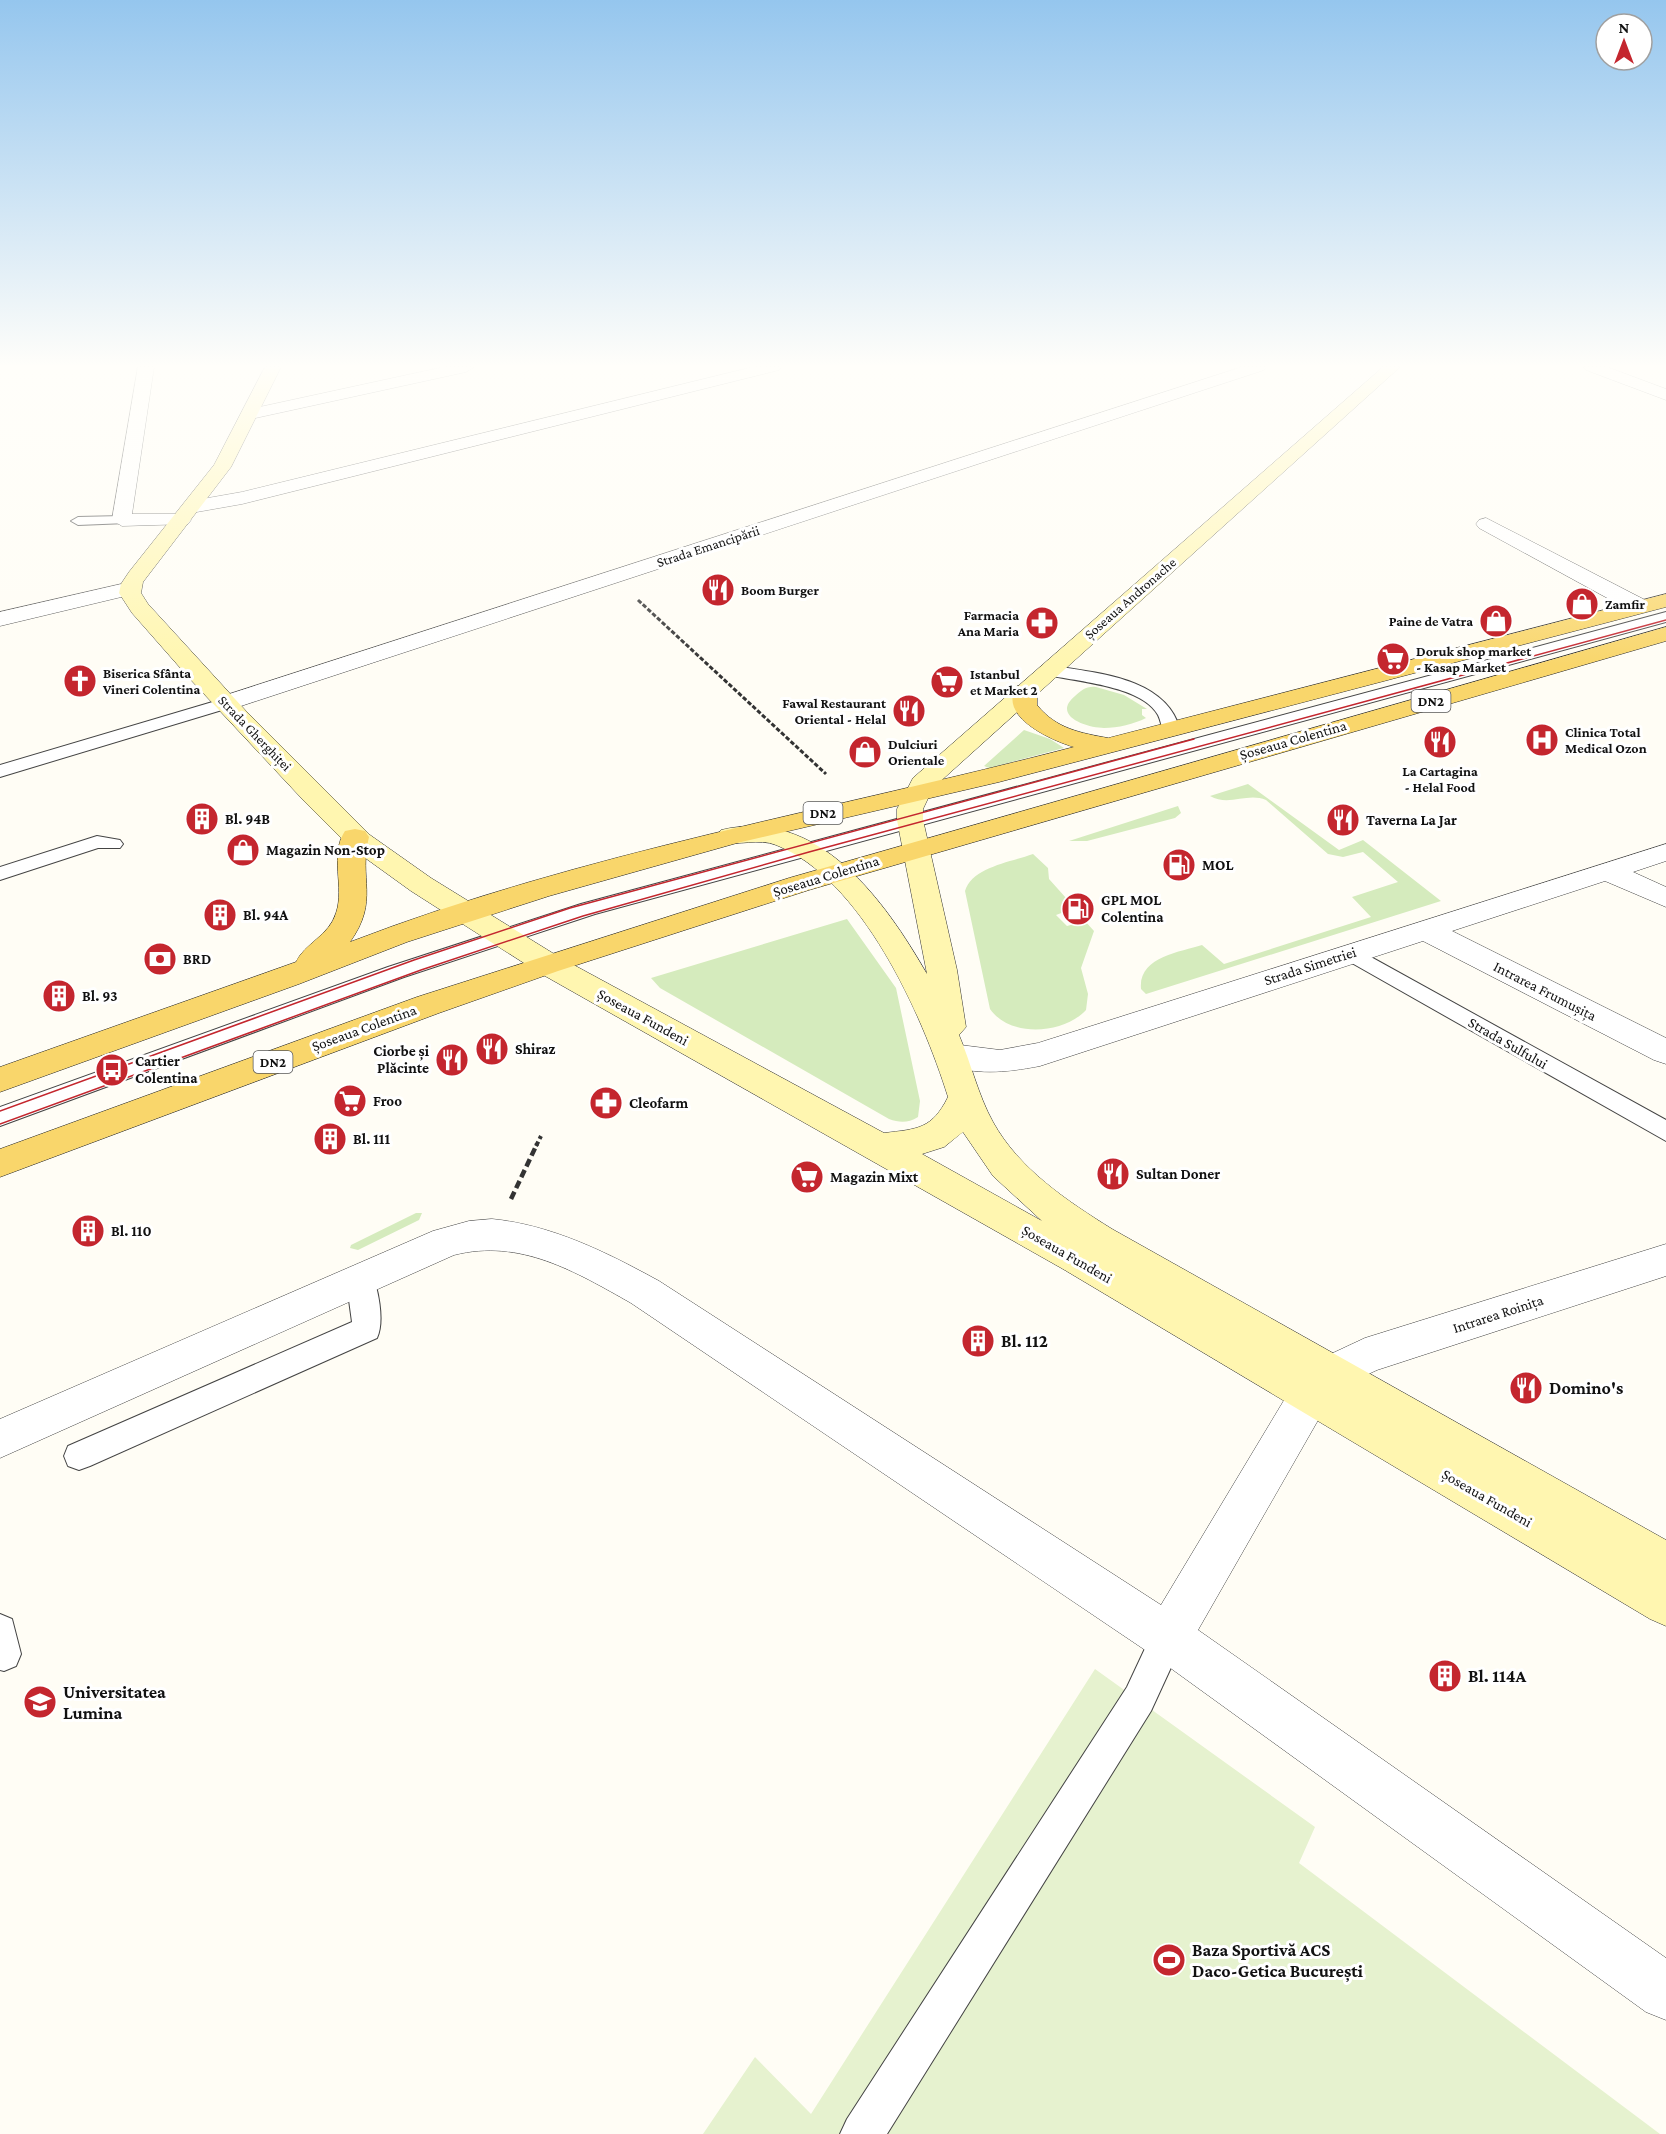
<svg xmlns="http://www.w3.org/2000/svg" width="1666" height="2134" font-family="'Crimson Pro',serif">
	<rect width="100%" height="100%" fill="#fffdf5"/>
	<path fill="#d5ebbd" d="M 1096,687 L 1124,695 L 1147,709 L 1142,709 L 1142,715 L 1146,718 C 1134,724 1118,728 1104,728 C 1087,728 1051,716 1075,696 C 1082,690 1086,686 1096,687 Z
		M 1024,730 L 1050,739 L 1064,748 L 989,768 L 984,766 Z
		M 1248,784 L 1339,850 L 1363,840 L 1441,901 L 1146,994 L 1141,989 C 1138,957 1180,952 1202,945 L 1224,964 L 1371,917 L 1352,897 L 1398,882 L 1363,852 L 1343,857 L 1328,854 L 1266,800 C 1247,792 1229,807 1210,796 Z
		M 1178,806 L 1181,813 L 1175,818 L 1087,841 L 1069,841 Z
		M 1033,854 L 1048,868 L 1049,879 L 1075,908 L 1056,915 L 1067,926 L 1085,921 L 1094,931 L 1081,968 L 1088,994 L 1086,1010 C 1064,1034 1010,1038 990,1009 L 965,891 C 972,867 1011,862 1033,854 Z
		M 847,919 L 896,988 L 920,1101 L 918,1117 C 908,1123 900,1123 889,1119 L 660,988 L 651,978 Z
		M 416,1213 L 422,1213 L 419,1220 L 358,1250 L 350,1248 L 351,1245 Z"/>
	<path fill="#e6f2cf" d="M 1095,1669 L 1315,1827 L 1299,1863 L 1660,2134 L 703,2134 L 755,2057 L 811,2114 Z"/>
	<g fill="none" stroke-linecap="round" stroke-linejoin="round">
		<defs>
			<path id="service" d="M 122,516 L 129,520 L 127,523 L 78,525 L 71,521 L 78,517 Z
				M 1666,612 L 1666,622 L 595,914 L 404,977 L 0,1126 L 0,1107 L 388,967 L 581,904 Z
				M 1048,665 C 1094,673 1165,676 1180,729 L 1171,734 L 1165,733 C 1161,727 1161,721 1158,715 C 1142,685 1072,681 1042,674 L 1040,670 L 1042,666 Z
				M 226,698 L 232,699 L 235,703 L 232,707 L 0,777 L 0,765 Z
				M 97,836 L 120,840 L 123,844 L 120,848 L 98,848 L 0,880 L 0,867 Z
				M 1351,946 L 1666,1120 L 1666,1141 L 1343,958 L 1340,953 L 1343,948 Z
				M 360,1266 L 370,1270 C 378,1286 385,1321 377,1338 L 90,1466 L 79,1470 L 68,1466 L 64,1456 L 68,1446 L 352,1322 L 346,1278 L 350,1270 Z
				M 0,1614 L 12,1619 L 21,1654 L 16,1666 L 4,1671 L 0,1670 Z
				M 1168,1620 L 1180,1625 L 1185,1637 L 1151,1711 L 887,2134 L 840,2134 L 847,2119 L 1127,1687 L 1156,1625 Z"/>
			<path id="minor" d="M 138,367 L 154,367 L 132,514 L 181,514 L 188,516 L 191,520 L 188,524 L 122,526 L 112,520 Z
				M 444,367 L 474,367 L 466,372 L 251,419 L 243,414 L 251,409 Z
				M 1242,367 L 1266,367 L 1264,370 L 235,708 L 226,710 L 217,708 L 214,703 L 217,698 Z
				M 1584,367 L 1607,367 L 1666,389 L 1666,400 L 1586,370 Z
				M 1486,518 L 1647,601 L 1650,606 L 1647,611 L 1631,611 L 1479,528 L 1476,524 L 1479,520 Z
				M 130,582 L 138,583 L 141,588 L 138,593 L 0,626 L 0,612 Z
				M 1666,844 L 1666,861 L 1633,872 L 1666,887 L 1666,907 L 1605,881 L 1452,931 L 1666,1038 L 1666,1064 L 1654,1060 L 1423,941 L 1040,1066 C 1003,1073 977,1075 940,1064 L 936,1056 L 940,1048 L 952,1044 L 1000,1050 L 1038,1043 Z
				M 492,1219 C 552,1225 606,1252 659,1281 L 1161,1605 L 1295,1382 L 1310,1377 L 1314,1378 L 1312,1373 L 1318,1360 L 1365,1338 L 1666,1244 L 1666,1276 L 1377,1370 L 1332,1391 L 1328,1389 L 1331,1395 L 1325,1408 L 1198,1630 L 1666,1958 L 1666,2020 L 1646,2012 L 1151,1654 L 631,1303 C 576,1272 520,1238 454,1255 L 0,1458 L 0,1419 L 433,1231 L 469,1221 Z"/>
			<path id="tertiary" d="M 753,367 L 781,367 L 779,370 L 242,504 L 191,513 L 181,507 L 191,501 L 242,492 Z"/>
			<path id="secondary" d="M 265,367 L 281,367 L 231,467 L 143,582 L 141,593 L 148,604 L 246,711 L 370,835 L 431,878 L 559,957 L 884,1133 C 918,1129 932,1129 948,1097 C 922,1014 862,879 776,845 C 759,838 739,846 721,842 L 717,836 L 721,830 C 818,806 885,901 927,974 L 897,820 L 897,809 L 913,778 L 1383,367 L 1400,367 L 933,788 L 923,809 L 923,820 L 957,970 L 966,1027 L 959,1035 C 971,1063 978,1095 993,1122 C 1019,1169 1067,1201 1112,1229 L 1666,1540 L 1666,1626 L 1650,1619 L 1063,1269 L 538,972 L 411,891 L 350,847 L 305,802 L 190,679 L 132,613 L 119,593 L 121,584 L 129,572 L 214,465 ZM 963,1132 L 993,1176 L 1042,1221 L 922,1154 L 944,1147 Z"/>
			<path id="primary" d="M 1666,594 L 1666,607 L 999,782 L 737,843 L 549,896 L 407,942 L 299,984 L 0,1092 L 0,1067 L 296,962 C 305,943 329,936 336,913 C 345,887 329,855 345,831 L 355,829 L 365,831 L 369,837 C 358,879 380,900 350,942 C 584,852 833,810 1074,747 C 1053,741 996,716 1017,686 L 1033,686 L 1037,691 L 1037,705 C 1056,729 1081,733 1108,738 Z
				M 1666,627 L 1666,641 L 809,890 L 558,971 L 439,1013 L 0,1177 L 0,1149 L 417,997 L 789,878 Z"/>
		</defs>
		<use href="#service" stroke="#444" stroke-width="2"/>
		<use href="#minor" stroke="#444" stroke-width="1"/>
		<use href="#tertiary" stroke="#444" stroke-width="1"/>
		<use href="#secondary" stroke="#333" stroke-width="1"/>
		<use href="#primary" stroke="#222" stroke-width="1"/>
		<path stroke="#333" stroke-width="3" stroke-dasharray="4.5 2" stroke-linecap="butt" d="M 638,600 L 826,774"/>
		<path stroke="#333" stroke-width="4" stroke-dasharray="5 3" stroke-linecap="butt" d="M 536,1146 L 541,1136"/>
		<path stroke="#333" stroke-width="4.5" stroke-dasharray="8 4" stroke-linecap="butt" d="M 511,1199 L 537,1144"/>
		<use href="#service" fill="#fff" fill-rule="evenodd"/>
		<use href="#minor" fill="#fff" fill-rule="evenodd"/>
		<use href="#tertiary" fill="#fff" fill-rule="evenodd"/>
		<use href="#secondary" fill="#fff6b0" fill-rule="evenodd"/>
		<use href="#primary" fill="#f9d66b" fill-rule="evenodd"/>
		<path stroke="#c4262e" stroke-width="1.5" d="M 0,1111 L 414,960 L 570,908 L 1194,739
			M 0,1124 L 421,970 L 583,916 L 809,852 L 1666,620"/>
	</g>
	<linearGradient id="sky" x2="0" y2="1"><stop stop-color="#95c6ee"/><stop offset="0.55" stop-color="#fffefa"/><stop offset="1" stop-color="#fffefa" stop-opacity="0"/></linearGradient>
	<rect width="1666" height="666" fill="url(#sky)"/>
	<defs>
		<symbol id="restaurant-disc" viewBox="-11 -11 22 22"><circle r="9.5" fill="#c4262e" stroke="#fff"/><path d="M-5-6h1v4h1v-4h1v4h1v-4h1v5L-1.5 .5V6h-2V.5L-5-1ZM5-6V6H3V1.5H1.5Q1.5-4 5-6Z" fill="#fff"/></symbol>
		<symbol id="shop-disc" viewBox="-11 -11 22 22"><circle r="9.5" fill="#c4262e" stroke="#fff"/><path d="M-5-2.5h2.3a2.7 3.5 0 0 1 5.4 0H5L5.5 6h-11ZM-1.5-2.5h3a1.5 2.3 0 0 0-3 0Z" fill="#fff"/></symbol>
		<symbol id="pharmacy-disc" viewBox="-11 -11 22 22"><circle r="9.5" fill="#c4262e" stroke="#fff"/><path d="M-2-6h4v4h4v4h-4v4h-4v-4h-4v-4h4Z" fill="#fff"/></symbol>
		<symbol id="supermarket-disc" viewBox="-11 -11 22 22"><circle r="9.5" fill="#c4262e" stroke="#fff"/><path d="M-6-5.5h2.5l.6 2H6L4.5 2H-2.5L-4.4-4H-6ZM-1.5 3.2a1.3 1.3 0 1 0 .1 0ZM3 3.2a1.3 1.3 0 1 0 .1 0Z" fill="#fff"/></symbol>
		<symbol id="church-disc" viewBox="-11 -11 22 22"><circle r="9.5" fill="#c4262e" stroke="#fff"/><path d="M-1.2-6h2.4v3.5h3.3v2.4h-3.3V6h-2.4V-.1h-3.3v-2.4h3.3Z" fill="#fff"/></symbol>
		<symbol id="hospital-disc" viewBox="-11 -11 22 22"><circle r="9.5" fill="#c4262e" stroke="#fff"/><path d="M-5-5h3v3.5h4V-5h3V5h-3V1.5h-4V5h-3Z" fill="#fff"/></symbol>
		<symbol id="building-disc" viewBox="-11 -11 22 22"><circle r="9.5" fill="#c4262e" stroke="#fff"/><path d="M-4-6H4V6H1V3H-1V6H-4ZM-2.5-4.3h1.7v1.8h-1.7ZM.8-4.3h1.7v1.8H.8ZM-2.5-1h1.7V.8h-1.7ZM.8-1h1.7V.8H.8Z" fill="#fff"/></symbol>
		<symbol id="fuel-disc" viewBox="-11 -11 22 22"><circle r="9.5" fill="#c4262e" stroke="#fff"/><path d="M-5.5-6h7V0h2V4h1.3V-2.5L3-4.5l.8-.8L6-3V5H2.5V1h-1V6h-7ZM-4.2-4.7v3.2H.2V-4.7Z" fill="#fff"/></symbol>
		<symbol id="bank-disc" viewBox="-11 -11 22 22"><circle r="9.5" fill="#c4262e" stroke="#fff"/><path d="M-6-4H6V4H-6ZM0-2.3a2.3 2.3 0 1 0 0 4.6a2.3 2.3 0 1 0 0-4.6Z" fill="#fff"/></symbol>
		<symbol id="bus-disc" viewBox="-11 -11 22 22"><circle r="9.5" fill="#c4262e" stroke="#fff"/><path d="M-5-6H5V4H4V6H2V4H-2V6H-4V4H-5ZM-3.5-4V0h7V-4ZM-3.5 1.2v1.5H-2V1.2ZM2 1.2v1.5H3.5V1.2Z" fill="#fff"/></symbol>
		<symbol id="university-disc" viewBox="-11 -11 22 22"><circle r="9.5" fill="#c4262e" stroke="#fff"/><path d="M0-5L7-2L0 1L-7-2ZM-4 1L0 2.5L4 1V4Q0 6-4 4Z" fill="#fff"/></symbol>
		<symbol id="stadium-disc" viewBox="-11 -11 22 22"><circle r="9.5" fill="#c4262e" stroke="#fff"/><path d="M0-5a6.5 5 0 1 0 0 10a6.5 5 0 1 0 0-10ZM-3.5-1.8h7v3.6h-7Z" fill="#fff"/></symbol>
	</defs>
	<g fill-rule="evenodd">
		<use href="#restaurant-disc" x="699" y="571" width="38" height="38"/>
		<use href="#shop-disc" x="1563" y="585" width="38" height="38"/>
		<use href="#shop-disc" x="1477" y="602" width="38" height="38"/>
		<use href="#pharmacy-disc" x="1023" y="604" width="38" height="38"/>
		<use href="#supermarket-disc" x="1374" y="640" width="38" height="38"/>
		<use href="#church-disc" x="61" y="662" width="38" height="38"/>
		<use href="#supermarket-disc" x="928" y="663" width="38" height="38"/>
		<use href="#restaurant-disc" x="890" y="692" width="38" height="38"/>
		<use href="#hospital-disc" x="1523" y="721" width="38" height="38"/>
		<use href="#restaurant-disc" x="1421" y="723" width="38" height="38"/>
		<use href="#shop-disc" x="846" y="733" width="38" height="38"/>
		<use href="#building-disc" x="183" y="800" width="38" height="38"/>
		<use href="#restaurant-disc" x="1324" y="801" width="38" height="38"/>
		<use href="#shop-disc" x="224" y="831" width="38" height="38"/>
		<use href="#fuel-disc" x="1160" y="846" width="38" height="38"/>
		<use href="#fuel-disc" x="1059" y="890" width="38" height="38"/>
		<use href="#building-disc" x="201" y="896" width="38" height="38"/>
		<use href="#bank-disc" x="141" y="940" width="38" height="38"/>
		<use href="#building-disc" x="40" y="977" width="38" height="38"/>
		<use href="#restaurant-disc" x="473" y="1030" width="38" height="38"/>
		<use href="#restaurant-disc" x="433" y="1041" width="38" height="38"/>
		<use href="#bus-disc" x="93" y="1051" width="38" height="38"/>
		<use href="#supermarket-disc" x="331" y="1082" width="38" height="38"/>
		<use href="#pharmacy-disc" x="587" y="1084" width="38" height="38"/>
		<use href="#building-disc" x="311" y="1120" width="38" height="38"/>
		<use href="#restaurant-disc" x="1094" y="1155" width="38" height="38"/>
		<use href="#supermarket-disc" x="788" y="1158" width="38" height="38"/>
		<use href="#building-disc" x="69" y="1212" width="38" height="38"/>
		<use href="#building-disc" x="959" y="1322" width="38" height="38"/>
		<use href="#restaurant-disc" x="1507" y="1369" width="38" height="38"/>
		<use href="#building-disc" x="1426" y="1657" width="38" height="38"/>
		<use href="#university-disc" x="21" y="1683" width="38" height="38"/>
		<use href="#stadium-disc" x="1150" y="1941" width="38" height="38"/>
	</g>
	<g text-anchor="middle" stroke-width="6" stroke-linejoin="round" paint-order="stroke">
		<g font-size="14" fill="#111" stroke="#fff">
			<text transform="translate(708 546) rotate(-18)" y="5">Strada Emancipării</text>
			<text transform="translate(1130 598) rotate(-41)" y="5">Șoseaua Andronache</text>
			<text transform="translate(255 733) rotate(46)" y="5">Strada Gherghiței</text>
		</g>
		<g font-size="14" font-weight="bold" fill="#111" stroke="#fff" text-anchor="start">
			<text x="741" y="595">Boom Burger</text>
			<text x="1605" y="609">Zamfir</text>
			<text x="1019" y="620" text-anchor="end">Farmacia<tspan x="1019" dy="16">Ana Maria</tspan></text>
			<text x="1473" y="626" text-anchor="end">Paine de Vatra</text>
			<text x="1416" y="656">Doruk shop market<tspan x="1416" dy="16">- Kasap Market</tspan></text>
			<text x="103" y="678">Biserica Sfânta<tspan x="103" dy="16">Vineri Colentina</tspan></text>
			<text x="970" y="679">Istanbul<tspan x="970" dy="16">et Market 2</tspan></text>
			<text x="886" y="708" text-anchor="end">Fawal Restaurant<tspan x="886" dy="16">Oriental - Helal</tspan></text>
			<text x="1565" y="737">Clinica Total<tspan x="1565" dy="16">Medical Ozon</tspan></text>
			<text x="888" y="749">Dulciuri<tspan x="888" dy="16">Orientale</tspan></text>
			<text x="1440" y="776" text-anchor="middle">La Cartagina<tspan x="1440" dy="16">- Helal Food</tspan></text>
		</g>
		<g fill="#fff" stroke="#585858" stroke-width="1.5">
			<rect x="1411.5" y="690" width="39" height="22" rx="4.5"/>
			<rect x="803.5" y="802" width="39" height="22" rx="4.5"/>
			<rect x="253.5" y="1051" width="39" height="22" rx="4.5"/>
		</g>
		<g font-size="14" font-weight="bold" fill="#111">
			<text x="1431" y="706">DN2</text>
			<text x="823" y="818">DN2</text>
			<text x="273" y="1067">DN2</text>
		</g>
		<g font-size="15" fill="#111" stroke="#fff">
			<text transform="translate(1293 740) rotate(-16)" y="5">Șoseaua Colentina</text>
			<text transform="translate(826 876) rotate(-17)" y="5">Șoseaua Colentina</text>
			<text transform="translate(1310 966) rotate(-18)" y="5">Strada Simetriei</text>
			<text transform="translate(1545 991) rotate(27)" y="5">Intrarea Frumușița</text>
			<text transform="translate(643 1017) rotate(29)" y="5">Șoseaua Fundeni</text>
			<text transform="translate(364 1028) rotate(-20)" y="5">Șoseaua Colentina</text>
			<text transform="translate(1508 1043) rotate(30)" y="5">Strada Sulfului</text>
			<text transform="translate(1067 1254) rotate(30)" y="5">Șoseaua Fundeni</text>
			<text transform="translate(1498 1314) rotate(-18)" y="5">Intrarea Roinița</text>
			<text transform="translate(1487 1498) rotate(30)" y="5">Șoseaua Fundeni</text>
		</g>
		<g font-size="15" font-weight="bold" fill="#111" stroke="#fff" text-anchor="start">
			<text x="225" y="824">Bl. 94B</text>
			<text x="1366" y="825">Taverna La Jar</text>
			<text x="266" y="855">Magazin Non-Stop</text>
			<text x="1202" y="870">MOL</text>
			<text x="1101" y="905">GPL MOL<tspan x="1101" dy="17">Colentina</tspan></text>
			<text x="243" y="920">Bl. 94A</text>
			<text x="183" y="964">BRD</text>
			<text x="82" y="1001">Bl. 93</text>
			<text x="515" y="1054">Shiraz</text>
			<text x="429" y="1056" text-anchor="end">Ciorbe și<tspan x="429" dy="17">Plăcinte</tspan></text>
			<text x="135" y="1066">Cartier<tspan x="135" dy="17">Colentina</tspan></text>
			<text x="373" y="1106">Froo</text>
			<text x="629" y="1108">Cleofarm</text>
			<text x="353" y="1144">Bl. 111</text>
			<text x="1136" y="1179">Sultan Doner</text>
			<text x="830" y="1182">Magazin Mixt</text>
			<text x="111" y="1236">Bl. 110</text>
		</g>
		<g font-size="18" font-weight="bold" fill="#111" stroke="#fff" text-anchor="start">
			<text x="1001" y="1347">Bl. 112</text>
			<text x="1549" y="1394">Domino's</text>
			<text x="1468" y="1682">Bl. 114A</text>
			<text x="63" y="1698">Universitatea<tspan x="63" dy="21">Lumina</tspan></text>
			<text x="1192" y="1956">Baza Sportivă ACS<tspan x="1192" dy="21">Daco-Getica București</tspan></text>
		</g>
	</g>
	<g transform="translate(1624 42)"><circle r="28" fill="#ffffff" stroke="#a0a0a0" stroke-width="1.5"/>
	<path d="M0-4.5L10 22L0 15L-10 22Z" fill="#c4262e"/>
	<text y="-9" font-size="16" font-weight="bold" text-anchor="middle" fill="#111111">N</text>
	</g>
</svg>
